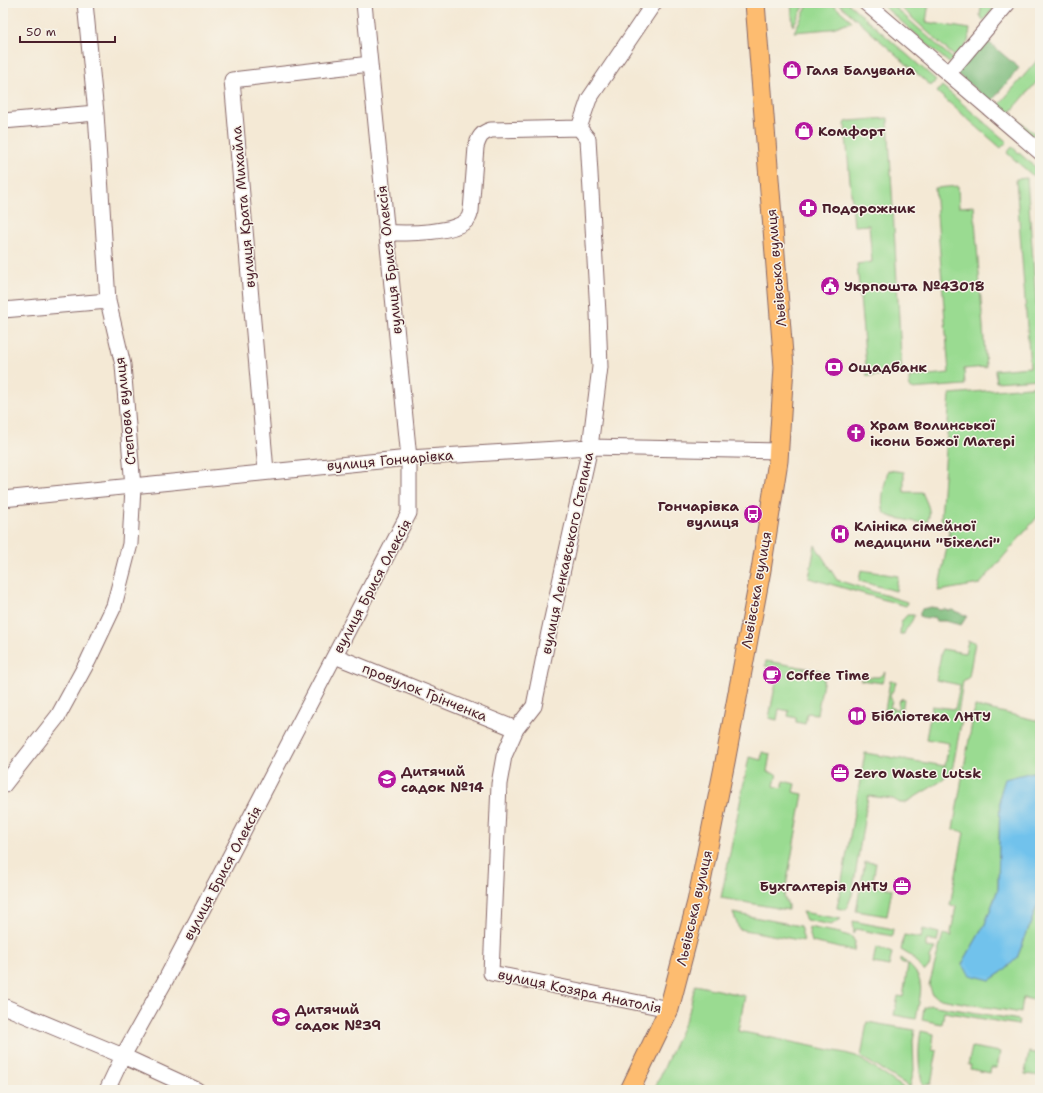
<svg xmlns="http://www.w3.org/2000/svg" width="1043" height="1093" font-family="'Shantell Sans',sans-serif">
	<rect width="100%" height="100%" fill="#f7f3e8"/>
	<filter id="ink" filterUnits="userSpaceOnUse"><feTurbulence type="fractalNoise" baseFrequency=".025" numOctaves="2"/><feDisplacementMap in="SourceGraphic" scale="8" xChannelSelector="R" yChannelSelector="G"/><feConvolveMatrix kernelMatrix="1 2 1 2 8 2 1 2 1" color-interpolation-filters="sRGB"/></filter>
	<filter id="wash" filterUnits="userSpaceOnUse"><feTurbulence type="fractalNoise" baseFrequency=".012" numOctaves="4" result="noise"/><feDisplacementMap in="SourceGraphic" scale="16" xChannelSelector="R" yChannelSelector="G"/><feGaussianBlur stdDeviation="0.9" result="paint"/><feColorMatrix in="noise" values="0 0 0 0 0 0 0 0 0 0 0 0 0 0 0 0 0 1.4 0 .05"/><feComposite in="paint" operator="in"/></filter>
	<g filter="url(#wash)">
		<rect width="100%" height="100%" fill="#f4e9d5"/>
		<path fill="#9adb91" stroke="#727d5e" d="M 791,3 L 806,3 L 793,26 Z
			M 809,3 C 822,9 820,4 831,3 L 852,21 L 830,29 L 794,32 Z
			M 838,3 L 848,3 L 936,80 L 931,86 Z
			M 880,3 L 890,3 L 953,59 L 949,63 Z
			M 896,3 L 929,3 L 926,22 L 970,29 L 968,42 L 955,57 Z
			M 982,3 L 998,3 L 983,21 L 980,15 Z
			M 1040,57 L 1040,78 L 1010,113 L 1040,138 L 1040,143 L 997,107 Z
			M 942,86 L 1007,142 L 1001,148 L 937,92 Z
			M 888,118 L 902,374 L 867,376 L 857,264 L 872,262 L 869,225 L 854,226 L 845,125 L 846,122 L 850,121 Z
			M 1012,147 L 1040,171 L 1040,182 L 1007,153 Z
			M 1027,178 L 1040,354 L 1040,379 L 996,382 L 995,370 L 1030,367 L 1016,179 Z
			M 958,186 L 959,207 L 974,206 L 986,367 L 964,369 L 965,385 L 910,389 L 909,377 L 949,373 L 935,188 Z
			M 1040,386 L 1040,514 L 980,584 L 938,591 L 950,532 L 941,518 L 950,394 Z
			M 888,470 L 904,472 L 904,492 L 922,492 C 926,502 933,512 927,521 C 920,524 911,521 902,519 C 897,518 892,518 887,515 C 877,508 886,480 888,470 Z
			M 815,545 L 837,580 L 907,602 L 906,606 L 809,578 Z
			M 861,570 L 898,576 L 896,591 L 859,581 Z
			M 907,615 L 914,615 C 913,622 906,627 904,634 L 900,634 L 901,622 Z
			M 968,641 L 975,642 L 969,677 L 963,681 L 958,713 L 962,718 L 953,766 L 949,774 L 943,780 L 905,803 L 900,803 L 893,799 L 868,796 L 852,895 L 846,910 L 837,908 L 865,753 L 945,766 L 949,743 L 926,739 L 932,706 L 955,709 L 960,685 L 936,680 L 942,649 L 965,653 Z
			M 766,661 L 823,671 L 825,673 L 817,714 L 807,713 L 805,724 L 796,722 L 796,718 L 788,716 L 789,711 L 779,709 L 777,720 L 769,718 L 778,671 L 777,668 L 765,666 Z
			M 885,672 L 883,683 L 860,680 L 863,677 L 879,677 Z
			M 890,681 L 896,682 C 895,688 892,691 890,696 L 892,701 L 890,707 L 894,709 L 897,709 L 899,706 L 898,702 L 902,698 L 904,699 L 901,718 L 884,716 Z
			M 975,706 L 1040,721 L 1040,778 L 1032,772 L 1000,795 L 998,889 L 985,924 L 962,964 L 990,980 L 1002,972 L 1017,958 L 1040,899 L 1040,1001 L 1023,998 L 1021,1013 L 940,999 L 933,995 L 929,985 L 943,934 L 952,936 L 951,932 L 956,906 L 950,905 L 964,832 L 953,829 Z
			M 762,752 L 770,754 L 767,772 L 777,774 L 774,786 L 782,788 L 784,781 L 795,784 L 793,792 L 803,794 L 784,897 L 788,905 L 788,910 L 721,898 L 749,757 L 761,760 Z
			M 865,862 L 876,863 L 872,885 L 892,889 L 887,916 L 856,911 Z
			M 802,912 L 841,919 L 831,925 L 806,920 Z
			M 733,913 L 800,926 L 804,941 L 739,929 Z
			M 853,921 L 893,929 L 892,936 L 856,929 L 854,934 Z
			M 808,927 L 840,933 L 852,937 L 855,942 L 854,951 L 812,942 Z
			M 923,929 L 939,933 L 937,942 L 927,940 L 926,942 L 926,947 L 935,948 L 930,958 L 930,965 L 924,972 L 911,956 L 901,950 L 904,935 L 921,938 Z
			M 876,947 L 892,953 L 889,966 L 873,963 Z
			M 900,958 C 928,977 921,990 916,1019 L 894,1015 L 898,996 L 903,997 L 908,964 L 900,962 Z
			M 695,985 L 745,996 L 738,1031 L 845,1053 L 856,1056 L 907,1090 L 654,1090 L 689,1012 Z
			M 930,1005 L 1019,1020 L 1018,1025 L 944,1012 L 942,1024 L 922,1020 L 924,1008 Z
			M 867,1022 L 915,1030 L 913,1040 L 914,1070 L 910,1087 L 861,1057 Z
			M 921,1031 L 934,1034 L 932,1050 L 937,1051 L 931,1084 L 923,1085 C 918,1071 918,1046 921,1031 Z
			M 972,1047 L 1000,1052 L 997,1068 L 991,1068 L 990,1073 L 970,1069 L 971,1065 L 968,1065 Z
			M 1029,1052 L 1040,1054 L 1040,1076 L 1025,1074 Z"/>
		<path fill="#7bbb7b" stroke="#626d53" d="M 985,39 L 1019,68 L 991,102 L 956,73 Z
			M 931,607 L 937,608 L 939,610 L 946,609 L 948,611 L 952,610 L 967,616 L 961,625 L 945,621 L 936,621 L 934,617 L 926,619 L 920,616 L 920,612 L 922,609 Z"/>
		<path fill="#71c2ec" stroke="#5e708c" d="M 1032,772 L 1040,778 L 1040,899 L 1017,958 L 1002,972 L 990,980 L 970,975 L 962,964 L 985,924 L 998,889 L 1000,795 L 1005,779 Z"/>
	</g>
	<g filter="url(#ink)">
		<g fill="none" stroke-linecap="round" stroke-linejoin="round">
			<defs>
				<path id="minor" d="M 654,3 L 589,99 L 579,128 L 588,139 L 598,313 L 600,367 L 590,447 L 549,632 L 534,706 L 516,729 L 504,756 L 499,784 L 491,973 L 669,1009
					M 866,3 L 1040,152
					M 949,73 L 1008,3
					M 3,121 L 96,113
					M 386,232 C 403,234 461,234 469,217 C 470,215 470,213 471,211 L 476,147 C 479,137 481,133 491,130 L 579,128
					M 3,310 L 108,301
					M 266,471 L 232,80 L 370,64
					M 3,499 L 409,458 L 590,447 L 779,451
					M 335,656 L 516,729
					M 3,786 L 58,716 L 88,661 L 114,606 L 130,544 L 133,487 L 123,365 L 108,301 L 96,113 L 85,3
					M 3,1006 L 123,1056 L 197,1090
					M 107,1090 L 123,1056 L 165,981 L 409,513 L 409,458 L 364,3"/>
				<path id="major" d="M 630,1090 L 669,1009 L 697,902 L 725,762 L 761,570 L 778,461 L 784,367 L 755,3"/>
			</defs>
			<use href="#minor" stroke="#866666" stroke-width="17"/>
			<use href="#major" stroke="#866666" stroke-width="21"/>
			<use href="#minor" stroke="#fff" stroke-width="15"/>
			<use href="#major" stroke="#fdbc6f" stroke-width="19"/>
		</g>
	</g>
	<defs>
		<symbol id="shop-disc" viewBox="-11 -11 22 22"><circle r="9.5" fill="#b5179e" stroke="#f7f3e8"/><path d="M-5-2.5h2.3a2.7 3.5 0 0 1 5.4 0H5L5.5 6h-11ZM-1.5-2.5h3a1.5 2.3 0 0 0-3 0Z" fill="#fff"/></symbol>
		<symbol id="pharmacy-disc" viewBox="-11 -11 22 22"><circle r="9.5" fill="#b5179e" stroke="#f7f3e8"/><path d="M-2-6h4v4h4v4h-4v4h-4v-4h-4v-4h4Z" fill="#fff"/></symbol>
		<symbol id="civic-disc" viewBox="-11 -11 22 22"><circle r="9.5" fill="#b5179e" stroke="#f7f3e8"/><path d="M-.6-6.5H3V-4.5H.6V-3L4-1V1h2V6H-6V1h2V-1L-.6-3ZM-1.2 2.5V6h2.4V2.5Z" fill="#fff"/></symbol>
		<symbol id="bank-disc" viewBox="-11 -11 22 22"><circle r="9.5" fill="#b5179e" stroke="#f7f3e8"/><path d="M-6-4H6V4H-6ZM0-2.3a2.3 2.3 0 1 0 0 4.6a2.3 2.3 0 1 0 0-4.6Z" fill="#fff"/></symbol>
		<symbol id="church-disc" viewBox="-11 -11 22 22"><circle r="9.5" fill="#b5179e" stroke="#f7f3e8"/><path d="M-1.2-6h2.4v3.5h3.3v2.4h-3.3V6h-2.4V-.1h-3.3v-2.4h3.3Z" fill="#fff"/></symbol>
		<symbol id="bus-disc" viewBox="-11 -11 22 22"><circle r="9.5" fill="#b5179e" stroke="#f7f3e8"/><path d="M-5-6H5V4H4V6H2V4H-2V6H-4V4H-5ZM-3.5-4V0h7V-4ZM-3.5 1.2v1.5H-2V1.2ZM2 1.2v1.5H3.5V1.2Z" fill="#fff"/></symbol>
		<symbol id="hospital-disc" viewBox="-11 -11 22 22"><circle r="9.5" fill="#b5179e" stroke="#f7f3e8"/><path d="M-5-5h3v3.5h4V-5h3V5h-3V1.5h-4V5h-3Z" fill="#fff"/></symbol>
		<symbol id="cafe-disc" viewBox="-11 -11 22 22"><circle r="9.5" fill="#b5179e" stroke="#f7f3e8"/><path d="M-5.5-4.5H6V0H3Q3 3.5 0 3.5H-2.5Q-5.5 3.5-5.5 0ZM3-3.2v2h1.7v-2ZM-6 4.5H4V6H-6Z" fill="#fff"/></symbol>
		<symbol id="library-disc" viewBox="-11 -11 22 22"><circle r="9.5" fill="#b5179e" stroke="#f7f3e8"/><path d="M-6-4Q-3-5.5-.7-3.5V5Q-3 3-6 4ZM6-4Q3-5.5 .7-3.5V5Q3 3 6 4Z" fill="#fff"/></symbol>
		<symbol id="office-disc" viewBox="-11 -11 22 22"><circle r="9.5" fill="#b5179e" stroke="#f7f3e8"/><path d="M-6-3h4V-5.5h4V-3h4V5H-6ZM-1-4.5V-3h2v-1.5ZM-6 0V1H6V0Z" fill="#fff"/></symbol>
		<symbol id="school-disc" viewBox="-11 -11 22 22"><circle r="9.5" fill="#b5179e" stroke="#f7f3e8"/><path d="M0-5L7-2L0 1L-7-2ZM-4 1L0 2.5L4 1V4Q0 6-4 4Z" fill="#fff"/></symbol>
	</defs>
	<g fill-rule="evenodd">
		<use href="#shop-disc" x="781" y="59" width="22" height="22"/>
		<use href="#shop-disc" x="793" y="120" width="22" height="22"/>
		<use href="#pharmacy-disc" x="797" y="197" width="22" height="22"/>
		<use href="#civic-disc" x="819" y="275" width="22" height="22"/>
		<use href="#bank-disc" x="823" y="356" width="22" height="22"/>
		<use href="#church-disc" x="845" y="422" width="22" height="22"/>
		<use href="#bus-disc" x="742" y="503" width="22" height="22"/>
		<use href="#hospital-disc" x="829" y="523" width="22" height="22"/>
		<use href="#cafe-disc" x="761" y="664" width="22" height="22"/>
		<use href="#library-disc" x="846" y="705" width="22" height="22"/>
		<use href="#office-disc" x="829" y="762" width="22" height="22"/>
		<use href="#school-disc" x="376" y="768" width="22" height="22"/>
		<use href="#office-disc" x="891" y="875" width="22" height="22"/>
		<use href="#school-disc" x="270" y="1006" width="22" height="22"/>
	</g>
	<g text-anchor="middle" stroke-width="3" stroke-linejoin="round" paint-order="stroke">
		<g font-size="14" font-weight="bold" fill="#4a1f2b" stroke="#f7f3e8" text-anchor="start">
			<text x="806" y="75">Галя Балувана</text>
			<text x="818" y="136">Комфорт</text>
			<text x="822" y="213">Подорожник</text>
			<text x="844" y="291">Укрпошта №43018</text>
			<text x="848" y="372">Ощадбанк</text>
			<text x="870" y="430">Храм Волинської<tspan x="870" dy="16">ікони Божої Матері</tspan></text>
			<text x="739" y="511" text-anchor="end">Гончарівка<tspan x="739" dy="16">вулиця</tspan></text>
			<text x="854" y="531">Клініка сімейної<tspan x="854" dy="16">медицини "Біхелсі"</tspan></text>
			<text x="786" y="680">Coffee Time</text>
			<text x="871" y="721">Бібліотека ЛНТУ</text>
			<text x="401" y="776">Дитячий<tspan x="401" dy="16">садок №14</tspan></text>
			<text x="854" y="778">Zero Waste Lutsk</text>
			<text x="888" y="891" text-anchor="end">Бухгалтерія ЛНТУ</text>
			<text x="295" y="1014">Дитячий<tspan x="295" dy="16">садок №39</tspan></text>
		</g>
		<g font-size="14" fill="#4a1f2b" stroke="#f7f3e8">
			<text transform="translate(243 207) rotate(-95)" y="5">вулиця Крата Михайла</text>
			<text transform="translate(389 260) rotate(-96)" y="5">вулиця Брися Олексія</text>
			<text transform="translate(776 268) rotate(-95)" y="5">Львівська вулиця</text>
			<text transform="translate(125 411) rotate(-96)" y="5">Степова вулиця</text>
			<text transform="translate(390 460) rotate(-5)" y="5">вулиця Гончарівка</text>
			<text transform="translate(567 553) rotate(-78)" y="5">вулиця Ленкавського Степана</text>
			<text transform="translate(372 586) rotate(-62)" y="5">вулиця Брися Олексія</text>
			<text transform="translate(756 590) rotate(-80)" y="5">Львівська вулиця</text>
			<text transform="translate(425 692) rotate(22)" y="5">провулок Грінченка</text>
			<text transform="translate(222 873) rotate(-62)" y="5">вулиця Брися Олексія</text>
			<text transform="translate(694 908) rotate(-77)" y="5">Львівська вулиця</text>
			<text transform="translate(580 991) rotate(12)" y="5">вулиця Козяра Анатолія</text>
		</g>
	</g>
	<rect width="1043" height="1093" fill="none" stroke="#f7f3e8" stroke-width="16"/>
	<path d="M20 36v6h95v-6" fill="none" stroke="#4a1f2b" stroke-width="2"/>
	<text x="26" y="36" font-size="12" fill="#4a1f2b" stroke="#f7f3e8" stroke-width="3" paint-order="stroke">50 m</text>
</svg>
